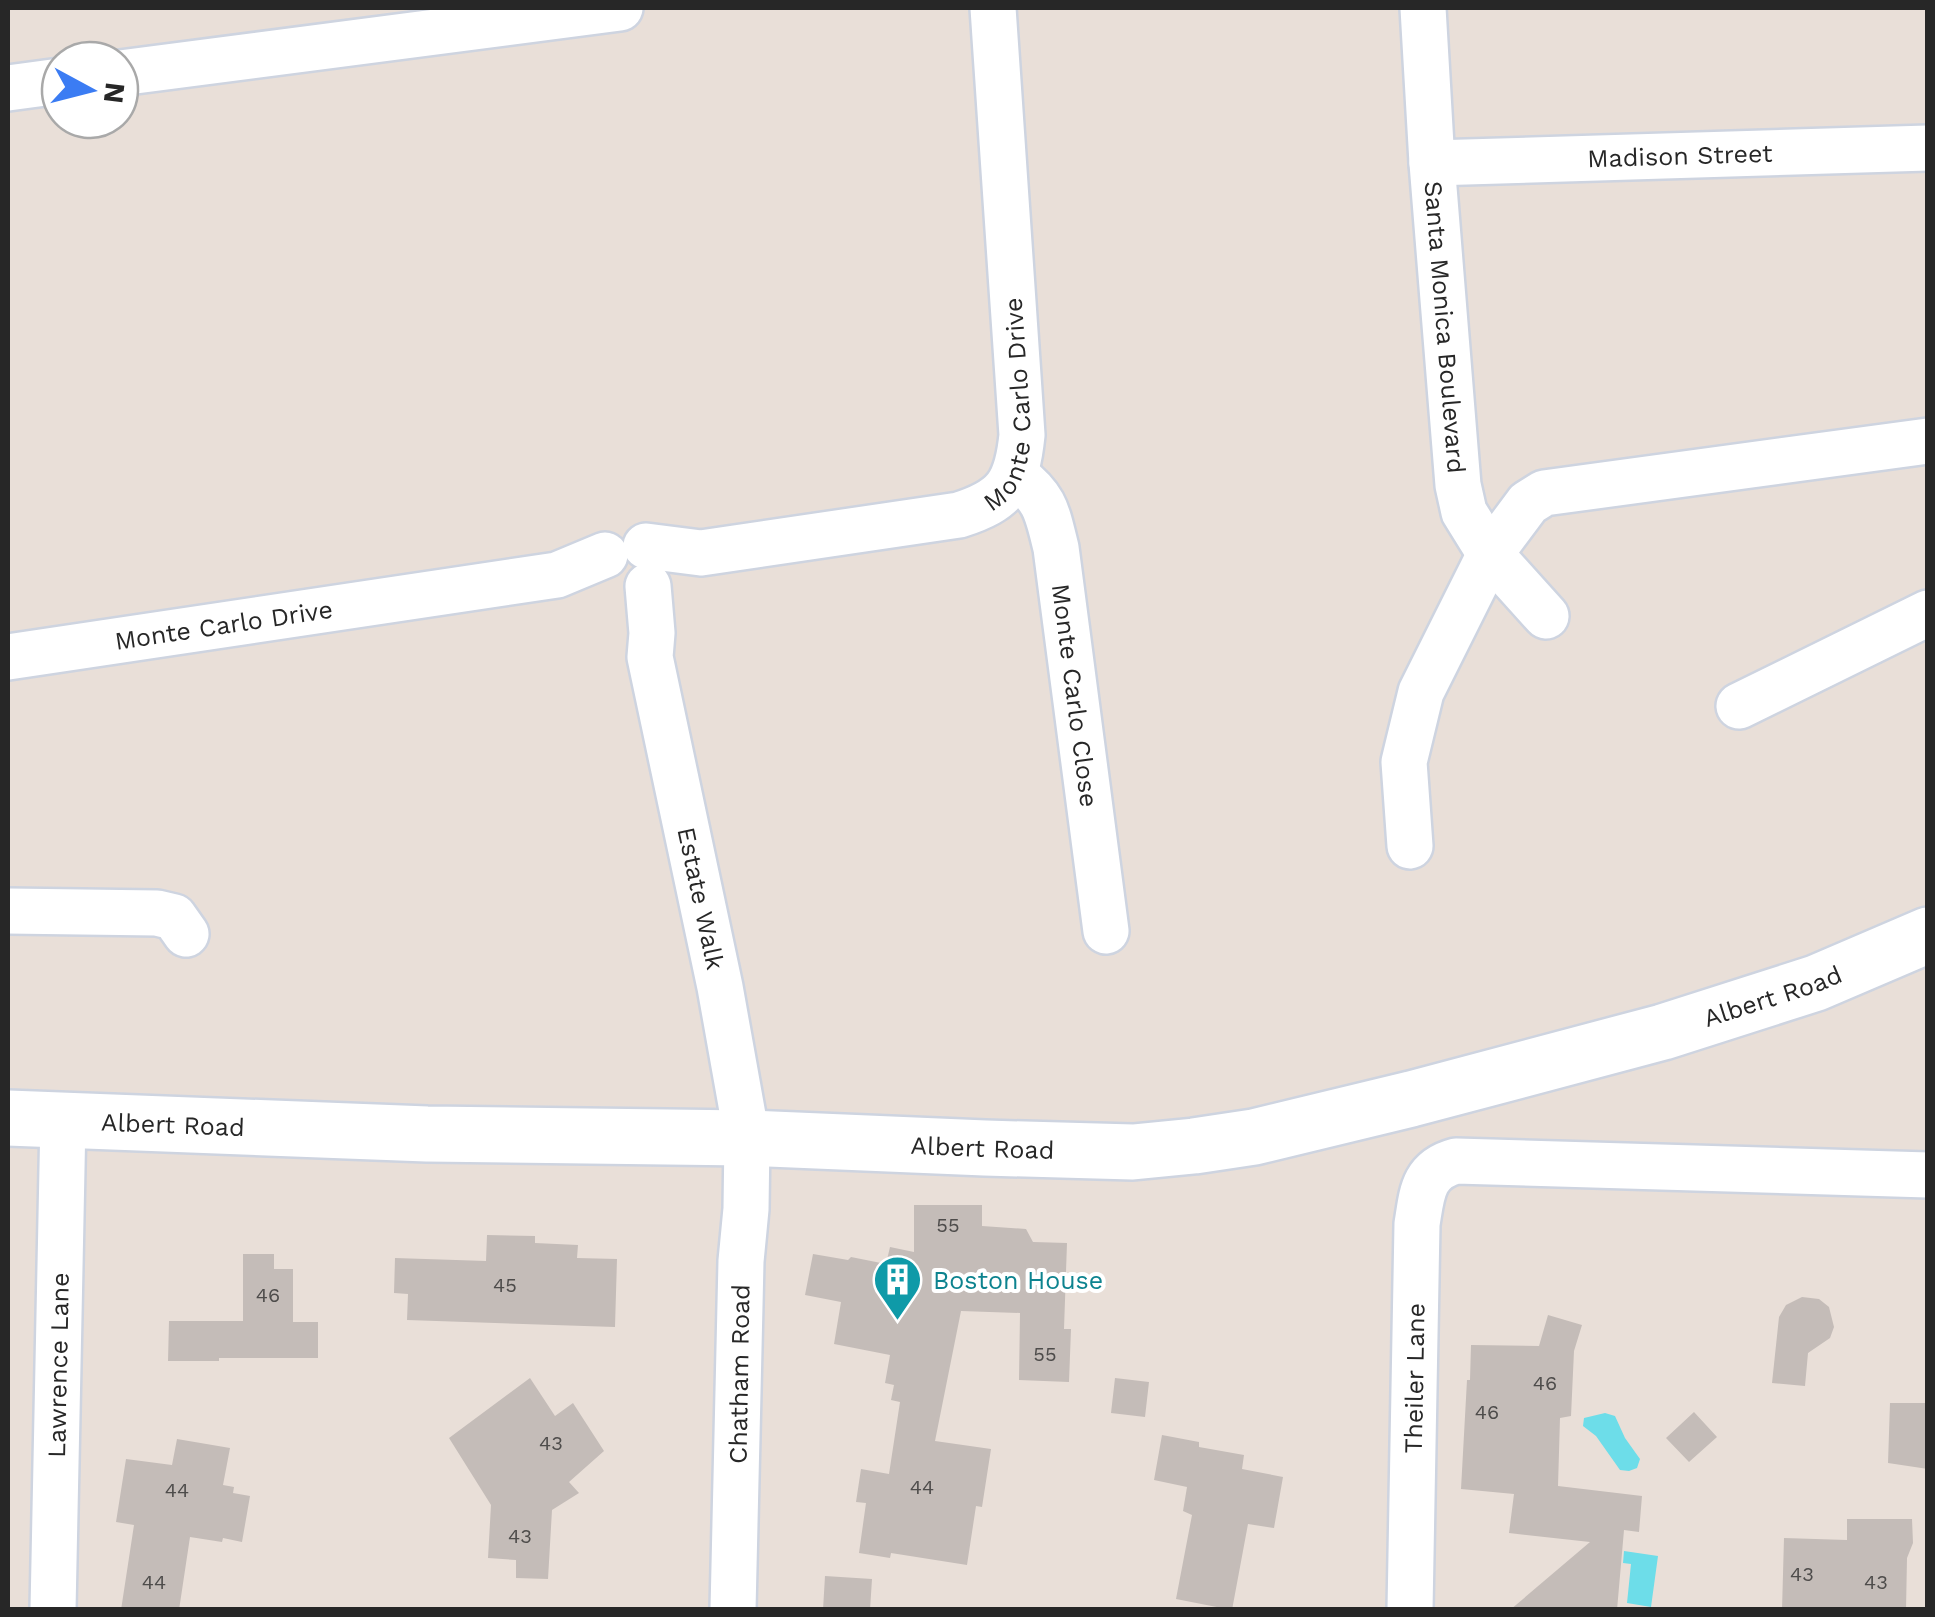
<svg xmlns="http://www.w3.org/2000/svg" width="1935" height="1617" font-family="'Work Sans',sans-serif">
	<rect width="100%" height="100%" fill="#e9dfd8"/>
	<path fill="#6ddde9" d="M 1605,1413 L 1615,1416 L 1625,1438 L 1640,1459 L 1637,1468 L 1629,1471 L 1620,1470 L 1596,1436 L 1583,1426 L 1584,1418 Z
		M 1624,1551 L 1658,1556 L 1651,1607 L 1627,1603 L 1631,1564 L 1623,1563 Z"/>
	<path fill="#c4bcb8" d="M 914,1205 L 982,1205 L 982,1226 L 1026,1229 L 1033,1242 L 1067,1243 L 1064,1329 L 1071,1329 L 1069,1382 L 1019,1380 L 1020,1313 L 961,1311 L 935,1441 L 991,1449 L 982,1507 L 976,1506 L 967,1565 L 891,1553 L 890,1558 L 859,1553 L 866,1503 L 856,1502 L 861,1469 L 889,1474 L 900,1402 L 891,1400 L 894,1385 L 885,1383 L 890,1355 L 834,1344 L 841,1302 L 805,1295 L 813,1254 L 848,1260 L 851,1257 L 886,1264 L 890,1247 L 914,1252 Z
		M 487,1235 L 535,1236 L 535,1243 L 578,1245 L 577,1258 L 617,1259 L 615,1327 L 407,1320 L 408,1294 L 394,1293 L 395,1258 L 486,1261 Z
		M 243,1254 L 274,1254 L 274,1269 L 293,1269 L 293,1322 L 318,1322 L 318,1358 L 219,1358 L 219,1361 L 168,1361 L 169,1321 L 243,1321 Z
		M 1802,1297 L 1819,1299 L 1829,1307 L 1834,1327 L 1830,1338 L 1808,1353 L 1805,1386 L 1772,1383 L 1779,1317 L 1786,1305 Z
		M 1548,1315 L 1582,1325 L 1574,1351 L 1571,1416 L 1560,1418 L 1558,1486 L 1642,1496 L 1639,1532 L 1624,1530 L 1617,1610 L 1510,1610 L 1590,1542 L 1509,1533 L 1514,1494 L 1461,1489 L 1467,1380 L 1470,1380 L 1471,1345 L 1539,1346 Z
		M 530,1378 L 555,1416 L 573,1403 L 604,1451 L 569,1482 L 579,1493 L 552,1510 L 548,1579 L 516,1578 L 516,1560 L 488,1558 L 491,1505 L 449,1438 Z
		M 1115,1378 L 1149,1382 L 1145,1417 L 1111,1413 Z
		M 1890,1403 L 1928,1403 L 1928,1469 L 1888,1463 Z
		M 1694,1412 L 1717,1437 L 1689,1462 L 1666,1438 Z
		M 1162,1435 L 1199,1442 L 1199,1447 L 1244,1455 L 1242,1469 L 1283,1477 L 1274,1528 L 1248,1524 L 1232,1610 L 1176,1599 L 1192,1515 L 1183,1511 L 1187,1487 L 1154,1480 Z
		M 177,1439 L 230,1448 L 223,1485 L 234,1487 L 233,1493 L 250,1496 L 242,1542 L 223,1538 L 222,1542 L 190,1537 L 179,1610 L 121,1610 L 134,1525 L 116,1522 L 126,1459 L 172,1465 Z
		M 1847,1519 L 1912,1519 L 1913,1543 L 1907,1558 L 1906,1610 L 1782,1610 L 1784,1538 L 1847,1540 Z
		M 825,1576 L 872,1579 L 870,1610 L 823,1610 Z"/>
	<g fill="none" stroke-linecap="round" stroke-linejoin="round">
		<defs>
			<g id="street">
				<path id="s1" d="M 1423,8 L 1432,163 L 1458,485 L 1464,512 L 1490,554 L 1546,616"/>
				<path d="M 120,73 L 620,8"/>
				<path d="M 8,88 L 60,81"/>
				<path id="s2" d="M 1432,163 L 1928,148"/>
				<path id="s3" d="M 1015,475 C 1046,498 1047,512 1056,548 L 1106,931"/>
				<path id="s4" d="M 646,546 L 701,553 L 959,515 C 1006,500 1017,484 1022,435 L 993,8"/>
				<path id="s5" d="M 648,586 L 652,633 L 650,657 L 720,987 L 747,1138 L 746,1209 L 741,1261 L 733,1610"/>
				<path id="s6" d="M 8,657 L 557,575 L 605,555"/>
				<path d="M 1739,706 L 1928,613"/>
				<path d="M 1410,846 L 1404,762 L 1421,692 L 1490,554 L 1528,503 L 1544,493 L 1928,441"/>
				<path d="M 8,911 L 157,913 L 174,917 L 186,934"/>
				<path id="s7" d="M 53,1610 L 63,1119"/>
				<path id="s8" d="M 1410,1610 L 1417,1224 C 1422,1194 1422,1170 1456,1161 L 1928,1175"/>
			</g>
			<g id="secondary">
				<path id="s9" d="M 8,1118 L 427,1134 L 747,1138 L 985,1148 L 1133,1152 L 1194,1146 L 1254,1137 L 1411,1099 L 1663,1032 L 1816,983 L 1928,935"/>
			</g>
		</defs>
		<use href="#street" stroke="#ced4e0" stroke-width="50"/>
		<use href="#secondary" stroke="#ced4e0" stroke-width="60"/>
		<use href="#street" stroke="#fff" stroke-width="45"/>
		<use href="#secondary" stroke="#fff" stroke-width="55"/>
	</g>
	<defs>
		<symbol id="building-pin" viewBox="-11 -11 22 30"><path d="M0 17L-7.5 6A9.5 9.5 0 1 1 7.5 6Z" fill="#0f9aa8" stroke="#fff"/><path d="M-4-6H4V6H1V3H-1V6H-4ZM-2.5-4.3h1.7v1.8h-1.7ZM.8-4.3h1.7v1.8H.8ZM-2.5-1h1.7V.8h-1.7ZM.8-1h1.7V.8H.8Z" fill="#fff"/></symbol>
	</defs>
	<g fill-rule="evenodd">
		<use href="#building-pin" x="870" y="1252" width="55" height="75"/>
	</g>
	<g text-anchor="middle" stroke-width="8" stroke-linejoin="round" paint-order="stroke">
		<g font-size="20" fill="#4e4c4b">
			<text x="948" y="1232">55</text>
			<text x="505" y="1292">45</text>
			<text x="268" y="1302">46</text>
			<text x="1045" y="1361">55</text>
			<text x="1545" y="1390">46</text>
			<text x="1487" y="1419">46</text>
			<text x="551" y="1450">43</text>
			<text x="922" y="1494">44</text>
			<text x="177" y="1497">44</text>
			<text x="520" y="1543">43</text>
			<text x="1802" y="1581">43</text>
			<text x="154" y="1589">44</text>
			<text x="1876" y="1589">43</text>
		</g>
		<g font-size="25" fill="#272727" stroke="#fff">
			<text dy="9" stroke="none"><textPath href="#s2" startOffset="248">Madison Street</textPath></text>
			<text dy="9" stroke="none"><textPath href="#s1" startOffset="320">Santa Monica Boulevard</textPath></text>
			<text dy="9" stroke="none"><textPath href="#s4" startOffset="455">Monte Carlo Drive</textPath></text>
			<text dy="9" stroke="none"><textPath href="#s6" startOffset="218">Monte Carlo Drive</textPath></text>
			<text dy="9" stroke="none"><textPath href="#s3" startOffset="235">Monte Carlo Close</textPath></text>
			<text dy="9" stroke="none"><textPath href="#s5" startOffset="318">Estate Walk</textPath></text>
			<text dy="9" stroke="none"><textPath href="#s9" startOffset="1785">Albert Road</textPath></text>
			<text dy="9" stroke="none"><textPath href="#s9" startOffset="165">Albert Road</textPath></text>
			<text dy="9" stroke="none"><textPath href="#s9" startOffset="975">Albert Road</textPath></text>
			<text dy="9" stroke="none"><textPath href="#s7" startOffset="245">Lawrence Lane</textPath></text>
			<text transform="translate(739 1374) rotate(-89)" y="9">Chatham Road</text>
			<text dy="9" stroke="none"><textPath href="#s8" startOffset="232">Theiler Lane</textPath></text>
		</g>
		<g font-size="25" fill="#0d838f" stroke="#fff" text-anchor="start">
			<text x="933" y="1289">Boston House</text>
		</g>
	</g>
	<rect width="1935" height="1617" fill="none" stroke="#272727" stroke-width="20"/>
	<g transform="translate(90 90) rotate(97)"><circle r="48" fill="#ffffff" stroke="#a9a9a9" stroke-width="2.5"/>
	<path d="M0-8L18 38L0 25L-18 38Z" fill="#3b7cf3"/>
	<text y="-15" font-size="28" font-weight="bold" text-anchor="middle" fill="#272727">N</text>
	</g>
</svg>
